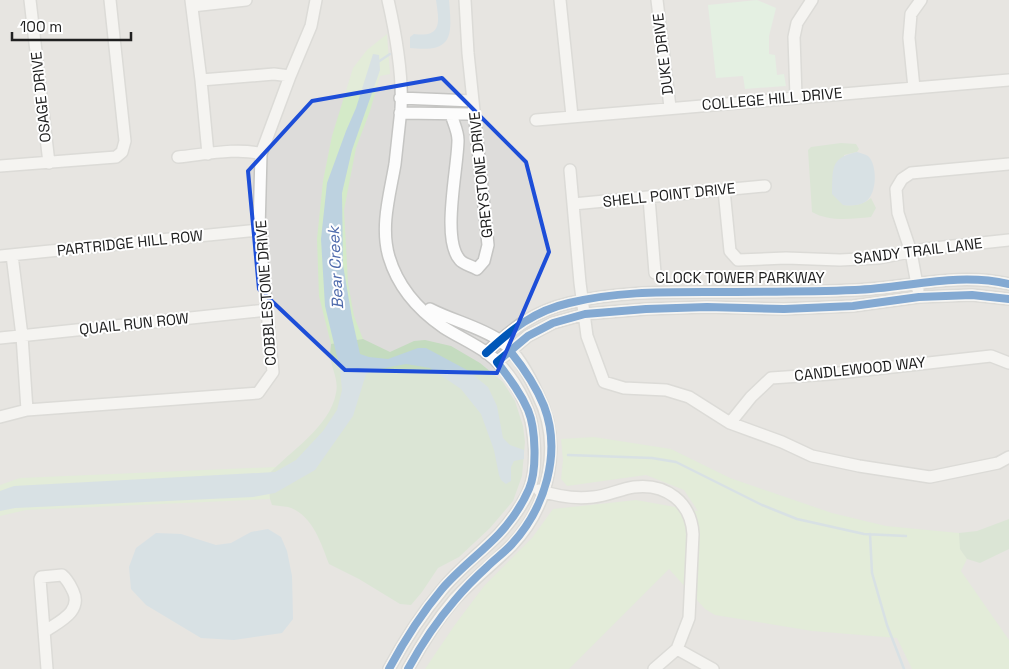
<svg xmlns="http://www.w3.org/2000/svg" width="1009" height="669" font-family="'Space Grotesk',sans-serif">
	<rect width="100%" height="100%" fill="#eeede8"/>
	<path fill="#dddcda" d="M 0,0 L 1009,0 L 1009,669 L 0,669 Z"/>
	<path fill="#d4eac8" d="M 387,34 L 390,74 L 380,76 L 370,111 L 356,148 L 344,210 L 348,283 L 354,316 L 363,339 L 331,344 L 319,296 L 317,239 L 323,181 L 332,136 L 353,68 L 367,50 Z
		M 594,437 L 671,449 L 730,478 L 832,513 L 886,526 L 959,533 L 961,549 L 967,559 L 961,571 L 1009,640 L 1009,669 L 912,669 L 897,638 L 812,631 L 715,615 L 705,609 L 669,569 L 569,669 L 425,669 L 454,626 L 484,586 L 532,538 L 553,509 L 636,500 L 698,511 L 684,490 L 646,475 L 567,486 L 561,479 L 563,460 L 561,439 Z
		M 276,467 L 268,475 L 270,499 L 26,510 L 0,516 L 0,485 L 20,478 Z"/>
	<path fill="#c4dbbf" d="M 841,143 L 856,144 L 859,149 L 857,152 L 844,155 L 843,205 C 854,206 862,205 871,198 L 876,208 L 871,217 C 852,219 829,222 812,212 L 808,150 L 811,147 Z
		M 363,339 L 390,352 L 414,341 L 425,340 L 451,346 L 480,363 L 503,382 L 515,401 L 523,426 L 525,442 L 522,476 L 513,501 L 490,528 L 459,557 L 438,568 L 422,592 L 411,605 L 400,604 L 359,579 L 329,564 C 321,543 312,514 288,507 C 283,506 277,506 272,505 L 270,499 L 268,475 C 290,451 330,427 336,393 C 339,379 331,368 330,355 C 330,352 331,347 331,344 Z
		M 1009,519 L 1009,549 L 980,563 L 967,559 L 960,549 L 959,533 L 977,531 Z"/>
	<path fill="#d7f3dc" d="M 757,0 L 776,8 L 769,36 L 769,54 L 775,55 L 777,75 L 784,74 L 786,86 L 745,89 L 743,76 L 716,78 L 708,5 Z"/>
	<path fill="#bdd2e0" d="M 436,0 L 449,0 C 452,35 454,53 410,48 L 410,37 L 414,34 C 443,38 439,21 436,0 Z
		M 373,54 L 379,55 L 380,70 L 352,150 L 342,193 L 343,265 L 352,318 L 360,354 L 369,357 L 388,359 L 418,348 L 426,348 L 467,370 L 488,387 L 497,406 L 503,438 L 510,445 L 524,450 L 524,459 L 514,461 L 511,467 L 511,481 L 506,484 L 501,480 L 499,475 L 494,450 L 481,414 L 461,389 L 430,368 L 406,364 L 374,370 L 366,374 L 353,416 L 315,470 L 275,493 L 253,497 L 15,508 L 0,511 L 0,491 L 14,486 L 275,472 L 296,460 L 323,431 L 337,410 L 342,390 L 340,369 L 325,306 L 321,239 L 327,183 L 346,131 L 356,108 Z
		M 857,152 C 860,153 865,154 868,156 C 878,165 877,195 865,202 C 858,206 850,206 843,205 L 832,194 C 833,170 829,158 857,152 Z
		M 268,529 L 281,537 L 287,551 L 292,576 L 293,619 L 282,633 L 234,640 L 201,638 L 146,605 L 131,589 L 129,567 L 136,548 L 156,533 L 181,534 L 216,545 L 231,543 L 251,532 Z"/>
	<g fill="none" stroke-linecap="round" stroke-linejoin="round">
		<path stroke="#bdd2e0" stroke-width="2.5" d="M 378,62 L 390,54
			M 568,455 L 652,458 L 676,462 L 762,505 L 797,519 L 864,534 L 906,536
			M 870,534 L 872,573 L 887,625 L 904,669"/>
		<defs>
			<path id="minor" d="M 30,0 L 49,163
				M 191,0 L 201,80 L 208,154
				M 388,0 C 396,35 403,73 401,109 C 399,127 397,146 395,164 C 390,194 380,226 389,257 C 398,287 417,309 443,327 C 457,336 473,343 487,353 C 507,368 525,396 531,421 C 535,442 537,467 530,487 C 525,502 510,522 500,533 C 481,553 458,569 441,591 C 421,615 404,641 389,669
				M 560,0 L 572,116
				M 657,0 L 670,107
				M 192,6 L 246,0
				M 201,80 L 274,74 L 290,76
				M 914,88 L 909,38 L 911,14 L 921,0
				M 796,97 L 794,37 L 797,23 L 812,0
				M 400,98 L 473,101
				M 400,113 L 474,114
				M 451,114 C 453,122 458,131 458,140 C 458,167 441,240 460,260 C 463,264 472,266 477,269 L 484,261 L 488,245 L 468,53 L 465,0
				M 536,120 L 1009,80
				M 178,157 C 201,155 239,147 261,154
				M 0,166 L 116,157 L 122,152 L 125,141 L 110,0
				M 570,170 L 580,283 L 587,336 L 604,382 L 624,388 L 666,390 L 689,397 L 730,423 L 782,442 L 812,456 L 859,466 L 930,477 L 998,463 L 1009,457
				M 724,190 L 730,251 L 738,260 L 786,258 L 840,260 L 879,258 L 925,249 L 1009,240
				M 649,198 L 655,273
				M 573,204 L 765,186
				M 12,255 L 22,336 L 27,410
				M 0,256 L 259,230
				M 918,290 L 911,252 L 898,213 L 896,189 L 902,179 L 911,173 L 1009,164
				M 0,338 L 267,310
				M 486,353 C 512,329 534,311 569,303 C 614,292 658,292 704,292 C 754,292 805,292 855,290 C 908,288 956,272 1009,284
				M 497,362 L 528,336 L 553,323 L 585,314 L 646,309 L 707,307 L 784,309 L 853,306 L 919,297 L 972,295 L 1009,299
				M 0,417 L 27,410 L 258,393 L 273,372 L 259,230 L 261,154 L 290,76 L 311,26 L 316,0
				M 730,423 L 751,397 L 771,378 L 830,374 L 991,356 L 1009,363
				M 539,490 C 556,496 575,499 593,497 C 607,496 620,489 634,487 C 666,483 691,502 693,534 L 689,618 L 677,649 L 713,669
				M 44,632 C 58,622 83,612 73,591 C 70,585 68,580 62,575 L 41,577 L 40,579 L 47,669
				M 408,669 C 421,645 436,621 454,600 C 472,580 493,564 512,545 C 549,506 563,444 538,395 C 530,377 516,350 499,340 C 480,327 451,320 430,309
				M 654,669 L 677,649"/>
		</defs>
		<use href="#minor" stroke="#c5c5c3" stroke-width="14"/>
		<use href="#minor" stroke="#fcfcfc" stroke-width="11"/>
		<defs>
			<path id="cycleway" d="M 486,353 C 512,329 534,311 569,303 C 614,292 658,292 704,292 C 754,292 805,292 855,290 C 908,288 956,272 1009,284
				M 389,669 C 404,641 421,614 442,589 C 459,569 481,553 499,534 C 511,521 522,505 529,489 C 537,471 536,429 528,410 C 520,392 509,378 497,362 L 528,336 L 553,323 L 585,314 L 646,309 L 707,307 L 784,309 L 853,306 L 919,297 L 972,295 L 1009,299
				M 408,669 C 421,645 437,621 455,600 C 465,588 476,577 487,567 C 495,559 505,552 512,544 C 545,508 562,453 544,406 C 536,386 523,367 510,351"/>
		</defs>
		<use href="#cycleway" stroke="#fff" stroke-width="11"/>
		<use href="#cycleway" stroke="#0057b8" stroke-width="8"/>
	</g>
	<path d="M0 0H1009V669H0ZM 442,78 L 526,162 L 549,252 L 497,373 L 345,370 L 259,289 L 248,171 L 312,101 Z" fill="#eeede8" fill-opacity=".55" fill-rule="evenodd"/>
	<path fill="none" stroke="#1d4ed8" stroke-width="4" stroke-linejoin="round" d="M 442,78 L 526,162 L 549,252 L 497,373 L 345,370 L 259,289 L 248,171 L 312,101 Z"/>
	<g text-anchor="middle" stroke-width="4" stroke-linejoin="round" paint-order="stroke">
		<g font-size="15" fill="#202020" stroke="#fff">
			<text transform="translate(663 54) rotate(-97)" y="5">DUKE DRIVE</text>
			<text transform="translate(41 97) rotate(-96)" y="5">OSAGE DRIVE</text>
			<text transform="translate(772 99) rotate(-5)" y="5">COLLEGE HILL DRIVE</text>
			<text transform="translate(481 175) rotate(-96)" y="5">GREYSTONE DRIVE</text>
			<text transform="translate(669 195) rotate(-6)" y="5">SHELL POINT DRIVE</text>
			<text transform="translate(130 243) rotate(-6)" y="5">PARTRIDGE HILL ROW</text>
			<text transform="translate(918 251) rotate(-7)" y="5">SANDY TRAIL LANE</text>
			<text x="740" y="283">CLOCK TOWER PARKWAY</text>
			<text transform="translate(266 293) rotate(-94)" y="5">COBBLESTONE DRIVE</text>
			<text transform="translate(134 324) rotate(-6)" y="5">QUAIL RUN ROW</text>
			<text transform="translate(860 369) rotate(-6)" y="5">CANDLEWOOD WAY</text>
		</g>
		<g font-size="16" font-style="italic" fill="#4f6bac" stroke="#fff">
			<text transform="translate(335 268) rotate(-93)" y="6">Bear Creek</text>
		</g>
	</g>
	<path d="M12 32v8h119v-8" fill="none" stroke="#202020" stroke-width="2.5"/>
	<text x="20" y="32" font-size="15" fill="#202020" stroke="#ffffff" stroke-width="4" paint-order="stroke">100 m</text>
</svg>
